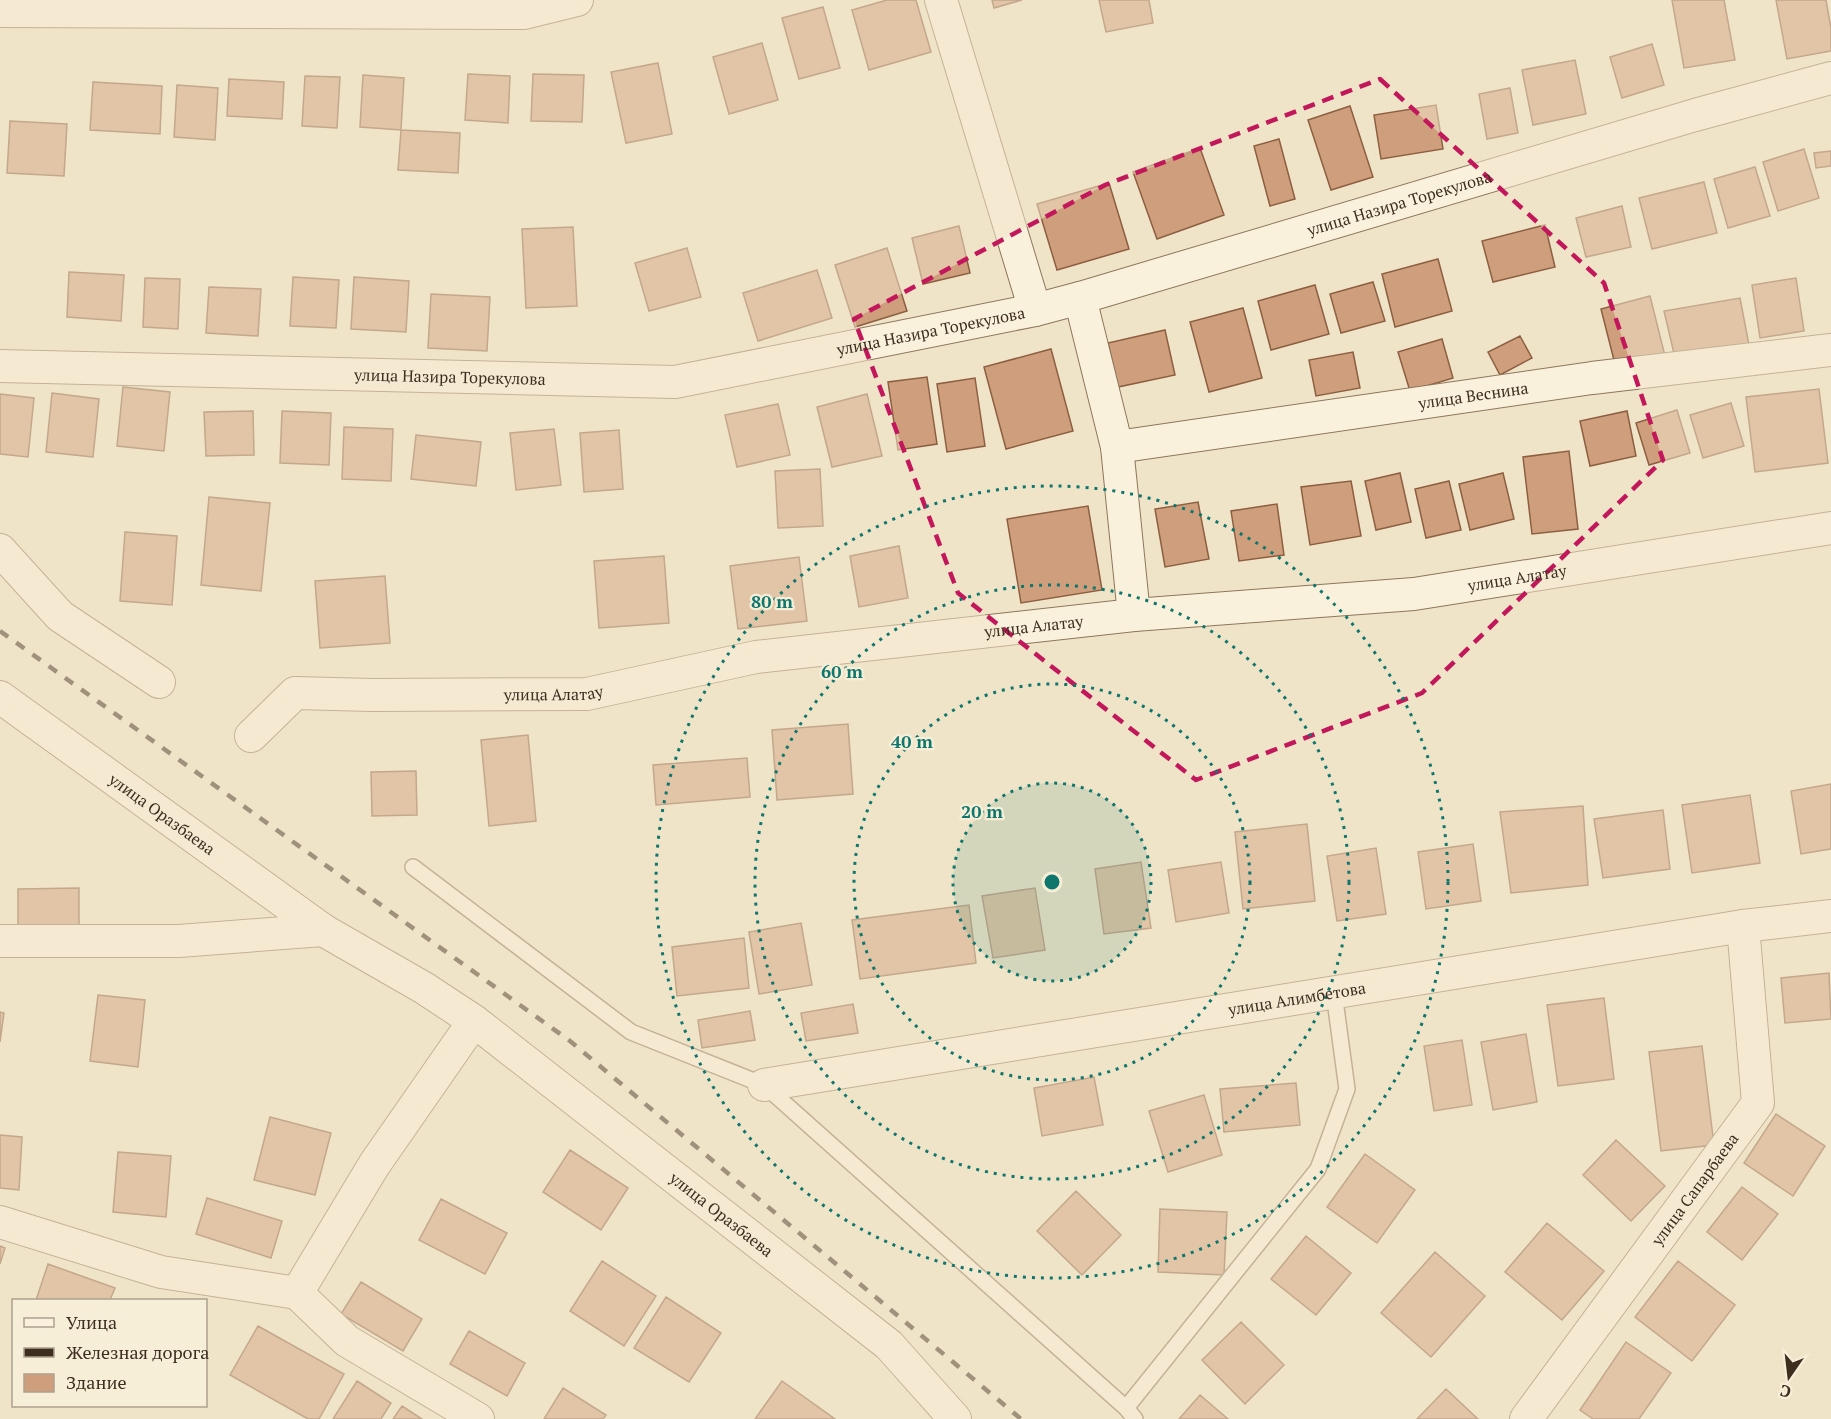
<svg xmlns="http://www.w3.org/2000/svg" width="1831" height="1419" font-family="'PT Serif',serif">
	<rect width="100%" height="100%" fill="#f0e4c8"/>
	<path fill="#cf9f7d" stroke="#8d5f41" stroke-width="1.5" d="M 887,0 L 916,0 L 931,52 L 869,70 L 852,10 Z
		M 992,0 L 1022,0 L 994,8 Z
		M 1099,0 L 1149,0 L 1153,23 L 1106,32 Z
		M 1672,0 L 1724,0 L 1735,60 L 1684,68 Z
		M 1776,0 L 1826,0 L 1831,28 L 1831,51 L 1787,59 Z
		M 823,7 L 840,68 L 799,79 L 782,18 Z
		M 762,43 L 778,100 L 729,114 L 713,57 Z
		M 1652,44 L 1664,85 L 1622,98 L 1610,57 Z
		M 1575,60 L 1586,114 L 1533,125 L 1522,70 Z
		M 658,63 L 672,134 L 626,143 L 611,72 Z
		M 468,74 L 510,76 L 508,123 L 465,120 Z
		M 533,74 L 584,75 L 582,122 L 531,121 Z
		M 363,75 L 404,78 L 401,130 L 360,127 Z
		M 305,76 L 340,77 L 337,128 L 302,126 Z
		M 229,79 L 284,82 L 282,119 L 227,116 Z
		M 93,82 L 162,86 L 160,134 L 90,130 Z
		M 177,85 L 218,88 L 215,140 L 174,137 Z
		M 1510,88 L 1518,133 L 1487,139 L 1479,94 Z
		M 1436,105 L 1443,149 L 1381,159 L 1374,115 Z
		M 1350,106 L 1373,177 L 1331,190 L 1308,120 Z
		M 10,121 L 67,124 L 64,176 L 7,173 Z
		M 401,130 L 460,133 L 458,173 L 398,170 Z
		M 1279,139 L 1295,199 L 1270,206 L 1254,146 Z
		M 1200,148 L 1224,215 L 1157,239 L 1133,172 Z
		M 1804,149 L 1819,198 L 1778,211 L 1763,162 Z
		M 1831,151 L 1831,166 L 1816,168 L 1814,153 Z
		M 1755,167 L 1770,216 L 1728,228 L 1714,179 Z
		M 1704,182 L 1717,233 L 1652,249 L 1639,198 Z
		M 1109,183 L 1129,249 L 1057,270 L 1037,204 Z
		M 1622,206 L 1631,247 L 1586,257 L 1576,218 Z
		M 1545,225 L 1555,267 L 1493,282 L 1482,241 Z
		M 959,226 L 970,273 L 923,284 L 912,238 Z
		M 573,227 L 577,306 L 526,308 L 522,229 Z
		M 687,248 L 701,297 L 649,311 L 635,263 Z
		M 887,248 L 907,311 L 855,327 L 835,265 Z
		M 1438,259 L 1452,311 L 1395,327 L 1382,274 Z
		M 817,270 L 832,318 L 758,341 L 743,293 Z
		M 69,272 L 124,275 L 121,321 L 67,317 Z
		M 293,277 L 339,280 L 336,328 L 290,326 Z
		M 354,277 L 409,281 L 406,332 L 351,329 Z
		M 145,278 L 180,279 L 178,329 L 143,327 Z
		M 1796,278 L 1804,331 L 1760,338 L 1752,285 Z
		M 1373,282 L 1385,321 L 1341,333 L 1330,294 Z
		M 1315,285 L 1329,334 L 1271,350 L 1258,301 Z
		M 209,287 L 261,289 L 258,336 L 206,333 Z
		M 431,294 L 490,297 L 487,351 L 428,348 Z
		M 1650,296 L 1665,356 L 1616,368 L 1601,309 Z
		M 1740,298 L 1749,345 L 1675,358 L 1664,311 Z
		M 1243,308 L 1262,378 L 1209,392 L 1190,322 Z
		M 1165,330 L 1175,375 L 1118,387 L 1108,343 Z
		M 1520,336 L 1532,358 L 1500,375 L 1488,352 Z
		M 1442,339 L 1453,378 L 1410,391 L 1398,352 Z
		M 1051,349 L 1073,431 L 1006,449 L 984,367 Z
		M 1353,352 L 1360,388 L 1316,396 L 1309,360 Z
		M 927,377 L 937,444 L 898,450 L 888,382 Z
		M 975,378 L 985,446 L 947,452 L 937,384 Z
		M 123,387 L 170,392 L 164,451 L 117,446 Z
		M 1819,389 L 1828,463 L 1755,472 L 1746,397 Z
		M 52,393 L 99,399 L 93,457 L 46,452 Z
		M 0,394 L 34,398 L 28,457 L 0,454 Z
		M 867,394 L 882,456 L 832,467 L 817,407 Z
		M 1731,403 L 1744,446 L 1703,458 L 1690,415 Z
		M 778,404 L 790,455 L 737,467 L 725,415 Z
		M 1677,410 L 1690,453 L 1649,465 L 1636,423 Z
		M 253,411 L 254,455 L 206,456 L 204,412 Z
		M 282,411 L 331,413 L 329,465 L 280,463 Z
		M 1627,411 L 1636,456 L 1590,466 L 1580,421 Z
		M 344,427 L 393,429 L 391,481 L 342,479 Z
		M 554,429 L 561,485 L 516,490 L 510,433 Z
		M 619,430 L 623,489 L 584,492 L 580,433 Z
		M 416,435 L 481,442 L 476,486 L 411,479 Z
		M 1569,451 L 1578,529 L 1532,534 L 1523,457 Z
		M 820,469 L 823,526 L 778,528 L 775,471 Z
		M 1400,473 L 1411,522 L 1376,530 L 1365,481 Z
		M 1503,473 L 1514,519 L 1470,530 L 1459,484 Z
		M 1351,481 L 1361,536 L 1310,545 L 1301,487 Z
		M 1449,481 L 1461,530 L 1426,538 L 1415,489 Z
		M 209,497 L 270,503 L 261,591 L 201,585 Z
		M 1198,502 L 1209,559 L 1165,567 L 1155,509 Z
		M 1277,504 L 1284,555 L 1239,561 L 1231,511 Z
		M 1088,506 L 1102,590 L 1021,603 L 1007,519 Z
		M 125,532 L 177,536 L 172,605 L 120,601 Z
		M 899,546 L 908,598 L 859,607 L 850,556 Z
		M 664,556 L 669,623 L 599,628 L 594,561 Z
		M 799,557 L 807,621 L 738,629 L 730,566 Z
		M 385,576 L 390,643 L 320,648 L 315,581 Z
		M 848,724 L 853,794 L 777,800 L 772,730 Z
		M 528,735 L 536,821 L 489,826 L 481,740 Z
		M 747,758 L 750,797 L 656,805 L 653,765 Z
		M 416,771 L 417,815 L 372,816 L 371,772 Z
		M 1831,784 L 1831,849 L 1801,854 L 1791,791 Z
		M 1750,795 L 1760,863 L 1692,873 L 1682,805 Z
		M 1583,806 L 1588,885 L 1511,893 L 1500,812 Z
		M 1663,810 L 1670,869 L 1603,878 L 1594,819 Z
		M 1307,824 L 1315,901 L 1243,909 L 1235,832 Z
		M 1473,844 L 1481,901 L 1426,909 L 1418,852 Z
		M 1376,848 L 1386,914 L 1337,921 L 1327,856 Z
		M 1141,862 L 1151,928 L 1104,934 L 1095,869 Z
		M 1221,862 L 1229,913 L 1176,922 L 1168,870 Z
		M 79,888 L 79,925 L 18,926 L 18,889 Z
		M 1035,888 L 1045,950 L 993,958 L 982,896 Z
		M 969,905 L 976,963 L 860,979 L 852,920 Z
		M 801,923 L 812,985 L 759,994 L 749,932 Z
		M 744,938 L 749,988 L 677,996 L 672,947 Z
		M 1829,973 L 1831,1019 L 1785,1023 L 1781,978 Z
		M 98,995 L 145,1000 L 138,1067 L 90,1061 Z
		M 1604,998 L 1614,1079 L 1558,1086 L 1547,1005 Z
		M 853,1004 L 858,1033 L 806,1041 L 801,1013 Z
		M 750,1011 L 755,1040 L 702,1048 L 698,1020 Z
		M 0,1012 L 4,1013 L 0,1042 Z
		M 1526,1034 L 1537,1102 L 1493,1110 L 1481,1042 Z
		M 1462,1040 L 1472,1105 L 1434,1111 L 1424,1046 Z
		M 1702,1046 L 1714,1145 L 1661,1151 L 1649,1052 Z
		M 1094,1077 L 1103,1125 L 1042,1136 L 1034,1088 Z
		M 1296,1083 L 1300,1125 L 1224,1132 L 1220,1089 Z
		M 1204,1095 L 1222,1155 L 1168,1172 L 1149,1111 Z
		M 1776,1114 L 1825,1146 L 1793,1196 L 1744,1163 Z
		M 270,1117 L 331,1133 L 315,1195 L 254,1180 Z
		M 0,1135 L 22,1137 L 19,1190 L 0,1188 Z
		M 1616,1140 L 1665,1186 L 1631,1221 L 1583,1175 Z
		M 570,1150 L 628,1188 L 601,1230 L 543,1192 Z
		M 118,1152 L 171,1156 L 166,1217 L 113,1212 Z
		M 1365,1154 L 1415,1190 L 1377,1243 L 1327,1207 Z
		M 1742,1187 L 1778,1214 L 1742,1260 L 1707,1232 Z
		M 1076,1191 L 1121,1235 L 1082,1275 L 1037,1231 Z
		M 207,1198 L 282,1221 L 271,1258 L 196,1234 Z
		M 441,1199 L 507,1233 L 485,1274 L 419,1240 Z
		M 1160,1209 L 1227,1212 L 1224,1275 L 1158,1272 Z
		M 1547,1223 L 1604,1271 L 1562,1320 L 1505,1272 Z
		M 1306,1236 L 1351,1273 L 1316,1315 L 1271,1279 Z
		M 0,1246 L 5,1248 L 0,1264 Z
		M 1435,1252 L 1485,1296 L 1431,1357 L 1381,1313 Z
		M 602,1261 L 656,1296 L 624,1346 L 570,1311 Z
		M 1678,1261 L 1735,1305 L 1692,1361 L 1635,1317 Z
		M 48,1264 L 115,1288 L 110,1300 L 36,1300 Z
		M 361,1282 L 422,1319 L 403,1351 L 341,1314 Z
		M 666,1297 L 721,1333 L 689,1382 L 634,1348 Z
		M 1241,1322 L 1284,1365 L 1245,1404 L 1202,1360 Z
		M 258,1326 L 344,1374 L 319,1419 L 308,1419 L 230,1375 Z
		M 469,1331 L 525,1363 L 507,1396 L 450,1364 Z
		M 1626,1342 L 1671,1373 L 1639,1419 L 1593,1419 L 1580,1410 Z
		M 357,1381 L 391,1403 L 381,1419 L 333,1419 Z
		M 782,1381 L 835,1419 L 755,1419 Z
		M 563,1388 L 606,1415 L 603,1419 L 544,1419 Z
		M 1446,1389 L 1478,1419 L 1417,1419 Z
		M 1200,1395 L 1228,1419 L 1179,1419 Z
		M 402,1406 L 422,1419 L 393,1419 Z"/>
	<g fill="none" stroke-linecap="round" stroke-linejoin="round">
		<defs>
			<path id="service" d="M 413,867 L 631,1032 L 764,1085 L 1126,1408 L 1135,1419
				M 1126,1408 L 1318,1169 L 1347,1089 L 1334,993"/>
			<g id="minor">
				<path d="M 941,0 L 1035,310"/>
				<path d="M 0,11 L 524,13 L 577,0"/>
				<path d="M 1080,298 L 1117,447 L 1134,615"/>
				<path id="s1" d="M 0,366 L 675,382 L 1035,310 L 1080,298 L 1695,115 L 1831,78"/>
				<path id="s2" d="M 1117,447 L 1592,378 L 1831,350"/>
				<path d="M 0,550 L 60,616 L 159,682"/>
				<path id="s3" d="M 0,697 L 323,930 L 424,988 L 474,1021 L 374,1165 L 297,1293 L 161,1272 L 0,1222"/>
				<path id="s4" d="M 251,736 L 295,693 L 372,695 L 587,694 L 756,657 L 1134,615 L 1414,594 L 1831,528"/>
				<path d="M 0,941 L 179,941 L 323,930"/>
				<path id="s5" d="M 474,1021 L 889,1345 L 955,1419"/>
				<path id="s6" d="M 764,1085 L 1743,926 L 1831,916"/>
				<path d="M 297,1293 L 347,1341 L 478,1419"/>
				<path id="s7" d="M 1526,1419 L 1758,1103 L 1743,926"/>
			</g>
		</defs>
		<use href="#service" stroke="#8d765c" stroke-width="18"/>
		<use href="#minor" stroke="#8d765c" stroke-width="34"/>
		<use href="#service" stroke="#faf1dc" stroke-width="15"/>
		<use href="#minor" stroke="#faf1dc" stroke-width="32"/>
		<path stroke="#3d2e20" stroke-width="4.5" stroke-dasharray="10 10" stroke-linecap="butt" d="M 0,631 L 570,1041 L 1021,1419"/>
	</g>
	<path d="M0 0H1831V1419H0ZM 1380,79 L 1604,283 L 1663,460 L 1422,693 L 1196,780 L 958,593 L 854,319 L 1105,185 Z" fill="#f0e4c8" fill-opacity=".55" fill-rule="evenodd"/>
	<path fill="none" stroke="#c2185b" stroke-width="4.5" stroke-dasharray="12 8" stroke-linejoin="round" d="M 1380,79 L 1604,283 L 1663,460 L 1422,693 L 1196,780 L 958,593 L 854,319 L 1105,185 Z"/>
	<circle cx="1052" cy="882" r="99" fill="#0f766e" fill-opacity=".12"/>
	<g fill="none" stroke="#0f766e" stroke-width="3" stroke-dasharray="3 6">
		<circle cx="1052" cy="882" r="99"/>
		<circle cx="1052" cy="882" r="198"/>
		<circle cx="1052" cy="882" r="297"/>
		<circle cx="1052" cy="882" r="396"/>
	</g>
	<g text-anchor="middle" stroke-width="4.5" stroke-linejoin="round" paint-order="stroke">
		<g font-size="16" fill="#3d2e20" stroke="#f7eed8">
			<text dy="6" stroke="none"><textPath href="#s1" startOffset="1422">улица Назира Торекулова</textPath></text>
			<text dy="6" stroke="none"><textPath href="#s1" startOffset="936">улица Назира Торекулова</textPath></text>
			<text dy="6" stroke="none"><textPath href="#s1" startOffset="450">улица Назира Торекулова</textPath></text>
			<text dy="6" stroke="none"><textPath href="#s2" startOffset="360">улица Веснина</textPath></text>
			<text dy="6" stroke="none"><textPath href="#s4" startOffset="1292">улица Алатау</textPath></text>
			<text dy="6" stroke="none"><textPath href="#s4" startOffset="806">улица Алатау</textPath></text>
			<text dy="6" stroke="none"><textPath href="#s4" startOffset="320">улица Алатау</textPath></text>
			<text dy="6" stroke="none"><textPath href="#s3" startOffset="200">улица Оразбаева</textPath></text>
			<text dy="6" stroke="none"><textPath href="#s6" startOffset="540">улица Алимбетова</textPath></text>
			<text dy="6" stroke="none"><textPath href="#s7" startOffset="285">улица Сапарбаева</textPath></text>
			<text dy="6" stroke="none"><textPath href="#s5" startOffset="314">улица Оразбаева</textPath></text>
		</g>
	</g>
	<circle cx="1052" cy="882" r="9" fill="#0f766e" stroke="#f7eed8" stroke-width="3"/>
	<g font-size="18" text-anchor="middle" font-weight="bold" fill="#0f766e" stroke="#f7eed8" stroke-width="4.5" stroke-linejoin="round" paint-order="stroke">
		<text x="772" y="608">80 m</text>
		<text x="842" y="678">60 m</text>
		<text x="912" y="748">40 m</text>
		<text x="982" y="818">20 m</text>
	</g>
	<rect x="12" y="1299" width="195" height="108" fill="#f7eed8" stroke="#ada18e" stroke-width="1.5"/>
	<rect x="24" y="1318" width="30" height="9" fill="#faf1dc" stroke="#ada18e" stroke-width="1.5"/>
	<text x="66" y="1329" font-size="18" fill="#3d2e20">Улица</text>
	<rect x="24" y="1348" width="30" height="9" fill="#3d2e20" stroke="#ada18e" stroke-width="1.5"/>
	<text x="66" y="1359" font-size="18" fill="#3d2e20">Железная дорога</text>
	<rect x="24" y="1374" width="30" height="18" fill="#cf9f7d" stroke="#ada18e" stroke-width="1.5"/>
	<text x="66" y="1389" font-size="18" fill="#3d2e20">Здание</text>
	<g transform="translate(1789 1377) rotate(194)" stroke="#f7eed8" stroke-width="4.5" paint-order="stroke">
	<path d="M0-4.5L10 22L0 15L-10 22Z" fill="#3d2e20"/>
	<text y="-9" font-size="16" font-weight="bold" text-anchor="middle" fill="#3d2e20">С</text>
	</g>
</svg>
